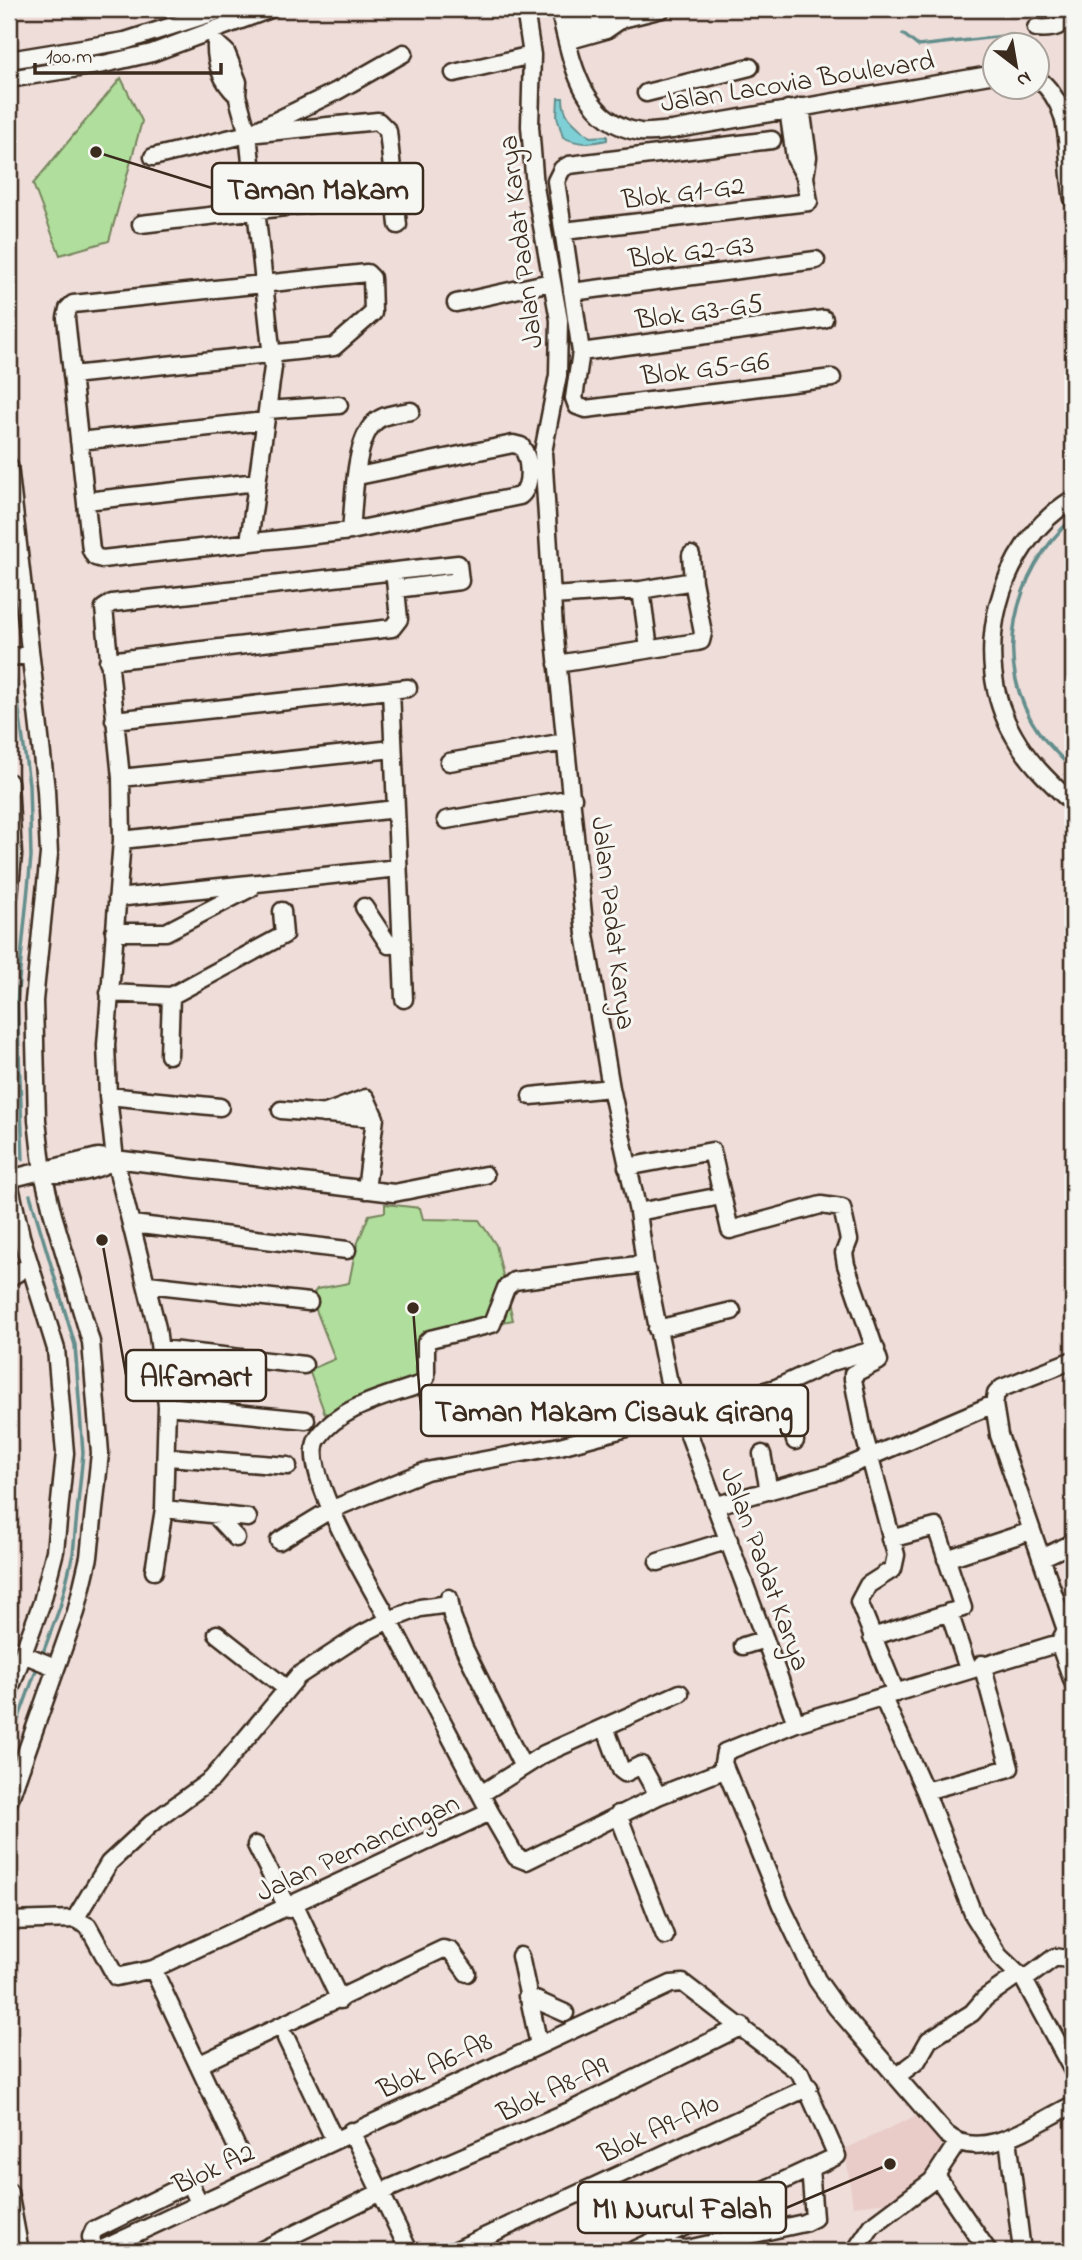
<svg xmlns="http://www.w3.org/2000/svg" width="1082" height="2260" font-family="'Indie Flower',sans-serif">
	<rect width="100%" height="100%" fill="#eeddd9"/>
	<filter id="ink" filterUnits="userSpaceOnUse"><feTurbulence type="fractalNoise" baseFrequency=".0143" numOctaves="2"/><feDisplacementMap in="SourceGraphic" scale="14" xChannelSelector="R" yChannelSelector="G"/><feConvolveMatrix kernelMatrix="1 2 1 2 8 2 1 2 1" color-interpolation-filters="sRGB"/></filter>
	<g filter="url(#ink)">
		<path fill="#e9ccc8" d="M 922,2113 L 942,2138 L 940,2151 L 926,2177 L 888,2202 L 853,2206 L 845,2149 Z"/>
		<path fill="#b0de9c" stroke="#76845d" stroke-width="2" d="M 121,78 L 142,121 L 109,241 L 60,255 L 33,184 Z
			M 385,1204 L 420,1208 L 423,1219 L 479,1220 L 496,1245 L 513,1320 L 424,1338 L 423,1387 L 325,1414 L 309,1370 L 335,1359 L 311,1297 L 317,1289 L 349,1283 L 356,1247 L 369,1215 L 385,1212 Z"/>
		<path fill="#7ed0d6" stroke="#638e8c" stroke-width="2" d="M 558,98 L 563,98 C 563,119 577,125 590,137 L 607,136 L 607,140 C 592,144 577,145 563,137 L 557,117 Z"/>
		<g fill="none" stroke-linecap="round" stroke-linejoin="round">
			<path stroke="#638e8c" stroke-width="3.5" d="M 903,34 L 918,46 L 1013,35
				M 1073,518 C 1013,572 990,664 1040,734 C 1050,747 1062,758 1073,770
				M 9,637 L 11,652
				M 12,660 L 29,784 L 31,857 L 17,1000 L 23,1160
				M 30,1195 L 75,1345 L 83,1453 L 73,1554 L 60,1607 L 41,1658
				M 9,1745 L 38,1665"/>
			<defs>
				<path id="minor" d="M 525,9 L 532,55 L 530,126 L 535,187 L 559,320 L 558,375 L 543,452 L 554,629 L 585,934 L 611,1088 L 638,1212 L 645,1264 L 668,1378 L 796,1723
					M 559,9 C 571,56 579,122 640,132 C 650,133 662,131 672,130 L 995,74
					M 622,19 L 662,9
					M 564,28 L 601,18 L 622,19 L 606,30 L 567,41
					M 1036,28 C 1054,30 1064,26 1073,11
					M 9,60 L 125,41 L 225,9
					M 454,73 L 532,55
					M 1036,77 C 1077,109 1064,155 1073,199
					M 9,79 L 104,64 L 152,53 L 271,9
					M 646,93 L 750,67
					M 237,95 C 222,82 215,63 216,43 L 226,52 L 238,82 L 237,95 L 248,134 L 273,367 L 249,542
					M 788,109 L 795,158 L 805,177 L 808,157 L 801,107
					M 257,130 L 337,91 L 404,53
					M 772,140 L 569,165 L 562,169 L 556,181 L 581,352 L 574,398 L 577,406 L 586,409 L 832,378
					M 153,157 L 248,134 L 378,121 L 388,131 L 398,225
					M 141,224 L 395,194
					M 564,231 L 809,202 L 805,177
					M 572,292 L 816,260
					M 456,303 L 551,282
					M 581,352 L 824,319
					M 72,375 L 334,347 L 373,313 L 372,278 L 367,273 L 73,304 L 68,309 L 66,318 L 91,550 L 95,557 L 102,559 L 351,531 L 520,496 C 533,485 530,458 521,446 L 513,444 L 358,476
					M 267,410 L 339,405
					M 79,441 L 265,421
					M 9,466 L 46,790 L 49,854 L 34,1001 L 37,1120 L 43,1173 L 53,1215 L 91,1342 L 100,1453 L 89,1557 L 76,1612 L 9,1801
					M 1073,499 C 998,544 968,658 1014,736 C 1029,763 1051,783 1073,804
					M 86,501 L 257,482
					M 351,531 C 354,503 354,442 374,423 C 383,414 399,413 411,411
					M 691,555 L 693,581
					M 641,590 L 649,649
					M 552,596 L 641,590 L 693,581 L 703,633 L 701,641 L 697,642 L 557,664
					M 9,657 L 28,655
					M 108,661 L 392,628 L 399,619 L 395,580
					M 391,690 L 404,999
					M 114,720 L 408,688
					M 449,762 L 565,742
					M 121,778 L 393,749
					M 9,782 L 13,855 L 9,896
					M 446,820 L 573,798
					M 122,840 L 396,809
					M 117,898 L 398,868
					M 364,907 L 389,945 L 402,943
					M 114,932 L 166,932 L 251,888
					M 109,993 L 171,996 L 284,935 L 282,911
					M 169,1055 L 171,996
					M 108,1096 L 220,1107
					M 531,1096 L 611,1088
					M 281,1110 L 375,1118
					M 323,1114 L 366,1098 L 375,1118 L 366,1190
					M 627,1167 L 712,1151 L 730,1230 L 821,1205 L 842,1208 L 849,1240 L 844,1253 L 846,1265 L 879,1361 L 853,1374 L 853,1379 L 863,1431 L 896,1555 L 893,1569 L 868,1585 L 859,1602 L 896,1693
					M 43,1173 C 70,1176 91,1173 115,1160
					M 9,1179 L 98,1157 L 394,1193 L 485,1175
					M 9,1182 L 21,1236 L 56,1349 L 65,1453 L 55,1551 L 42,1602 L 9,1692
					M 638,1212 L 721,1196
					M 132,1224 L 347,1250
					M 9,1278 L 30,1265
					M 148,1284 L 309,1302
					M 657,1329 L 732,1311
					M 161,1349 L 304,1365
					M 784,1386 L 795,1441
					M 994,1404 L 999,1435 L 1066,1630 L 1059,1643 L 796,1723 L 725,1752 L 723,1763 L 781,1905 L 817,1980 L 837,2008 L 946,2134 C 982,2165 1038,2121 1073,2105
					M 167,1406 L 306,1420
					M 762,1454 L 769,1491
					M 168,1457 L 288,1466
					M 717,1505 L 832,1473 L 994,1404 L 996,1394 L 1002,1388 L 1073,1360
					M 164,1509 L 248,1518
					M 214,1514 L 236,1538
					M 279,1541 L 330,1510 L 426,1471 L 560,1446 L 776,1388 L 832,1362 L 876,1349
					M 1041,1558 L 1073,1543
					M 946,1559 L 1031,1531
					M 658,1562 L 729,1540
					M 154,1571 L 164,1509 L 167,1406 L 157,1328 L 115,1160 L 108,1096 L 106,1045 L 122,840 L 121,778 L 104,608 L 112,603 L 458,564 L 460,581 L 396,589
					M 449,1598 L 452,1616 L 464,1648 L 523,1767
					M 449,1604 L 420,1608 L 389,1620 C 372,1588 298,1468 318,1438 C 340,1406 388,1396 422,1384 L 426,1377 L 426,1343 L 430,1339 L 492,1324 L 506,1288 L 514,1281 L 645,1264
					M 949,1612 L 968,1669
					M 217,1634 L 287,1689
					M 872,1637 L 963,1608 L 936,1527 L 890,1539
					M 1068,1640 L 1059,1643 L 1073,1682
					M 743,1646 L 765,1639
					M 23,1654 L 55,1667
					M 883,1698 L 925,1791 L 974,1916 L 999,1956 L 1024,1980 L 1073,2071
					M 605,1727 L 621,1770 L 625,1773 L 641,1765 L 658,1796
					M 925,1791 L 1010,1768 L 982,1664
					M 481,1794 L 544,1754 L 680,1693
					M 618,1814 L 665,1936
					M 256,1845 L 288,1909
					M 295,1905 L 340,2000
					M 75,1919 L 109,1863 L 152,1823 L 212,1779 L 298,1676 L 362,1634 L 389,1620 L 490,1812
					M 9,1921 L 75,1919 L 88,1926 L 116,1977 L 153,1969 L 490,1812 L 516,1857 L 526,1861 L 658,1796 L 724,1770
					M 520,1956 L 539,2045
					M 153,1969 L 239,2152
					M 1024,1980 L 1055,1957 L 1073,1960
					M 527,1996 L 565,2013
					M 286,2038 L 334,2139
					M 198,2065 L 443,1949 L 451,1951 L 467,1973
					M 897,2076 L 917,2061 L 929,2040 L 972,2013 L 985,1998 L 1019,1974
					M 351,2131 L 409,2251
					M 1008,2138 L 1022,2251
					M 936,2175 L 988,2251
					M 9,2192 L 20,2251
					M 650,2245 L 687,2249 L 804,2223 L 814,2218 L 810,2168
					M 94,2251 L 91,2237 L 94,2230 L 187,2184 L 191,2185 L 199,2203
					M 98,2251 L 671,1984 L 683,1983 L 800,2073 L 837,2156 L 632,2251
					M 260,2251 L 381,2192 L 574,2109 L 742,2026
					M 454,2251 L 809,2087
					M 855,2251 L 872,2226 L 932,2181 L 957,2143"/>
			</defs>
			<use href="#minor" stroke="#3b2a1e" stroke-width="21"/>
			<use href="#minor" stroke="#f6f6f2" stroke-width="16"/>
		</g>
	</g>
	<g text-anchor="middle" stroke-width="6" stroke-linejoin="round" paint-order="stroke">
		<g font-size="28" fill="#3b2a1e" stroke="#f6f6f2">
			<text transform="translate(797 80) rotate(-9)" y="10">Jalan Lacovia Boulevard</text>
			<text transform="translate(683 191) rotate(-7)" y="10">Blok G1-G2</text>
			<text transform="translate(519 242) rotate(-97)" y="10">Jalan Padat Karya</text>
			<text transform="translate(691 250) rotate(-7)" y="10">Blok G2-G3</text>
			<text transform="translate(699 310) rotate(-8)" y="10">Blok G3-G5</text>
			<text transform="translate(705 367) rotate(-7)" y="10">Blok G5-G6</text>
			<text transform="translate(615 923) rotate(83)" y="10">Jalan Padat Karya</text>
			<text transform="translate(767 1568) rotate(70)" y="10">Jalan Padat Karya</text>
			<text transform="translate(357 1846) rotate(-25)" y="10">Jalan Pemancingan</text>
			<text transform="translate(434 2064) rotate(-25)" y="10">Blok A6-A8</text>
			<text transform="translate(552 2088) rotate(-25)" y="10">Blok A8-A9</text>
			<text transform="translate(658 2127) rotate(-25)" y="10">Blok A9-A10</text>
			<text transform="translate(213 2167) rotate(-25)" y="10">Blok A2</text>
		</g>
	</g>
	<path fill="none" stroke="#3b2a1e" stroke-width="2.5" d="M96 152L212 188M102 1240L126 1375M413 1308L421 1411M890 2164L786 2208"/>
	<g fill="#3b2a1e" stroke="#f6f6f2" stroke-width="2.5">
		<circle cx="96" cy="152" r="7"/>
		<circle cx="102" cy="1240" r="7"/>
		<circle cx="413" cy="1308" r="7"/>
		<circle cx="890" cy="2164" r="7"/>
	</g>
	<g fill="#f6f6f2" stroke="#3b2a1e" stroke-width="2.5">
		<rect x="212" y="163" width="211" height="51" rx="7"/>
		<rect x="126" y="1350" width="140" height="51" rx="7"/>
		<rect x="421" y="1385" width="387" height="51" rx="7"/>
		<rect x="578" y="2182" width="208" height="51" rx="7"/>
	</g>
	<g font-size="30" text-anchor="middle" font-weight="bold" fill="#3b2a1e">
		<text x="318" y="199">Taman Makam</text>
		<text x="196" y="1386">Alfamart</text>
		<text x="614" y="1421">Taman Makam Cisauk Girang</text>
		<text x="682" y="2218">MI Nurul Falah</text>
	</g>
	<rect width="1082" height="2260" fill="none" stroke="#f6f6f2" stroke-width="35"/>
	<rect x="18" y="18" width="1047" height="2225" fill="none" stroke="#3b2a1e" stroke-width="2.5" filter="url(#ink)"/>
	<g transform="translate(1016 66) rotate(149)"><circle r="33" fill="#f6f6f2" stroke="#aba49d" stroke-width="2"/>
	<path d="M0-5L12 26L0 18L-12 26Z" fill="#3b2a1e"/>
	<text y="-10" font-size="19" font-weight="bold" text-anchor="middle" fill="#3b2a1e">N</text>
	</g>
	<path d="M35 63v10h186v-10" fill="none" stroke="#3b2a1e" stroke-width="3.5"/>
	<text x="46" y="63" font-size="21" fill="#3b2a1e" stroke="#f6f6f2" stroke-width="5" paint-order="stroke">100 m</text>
</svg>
